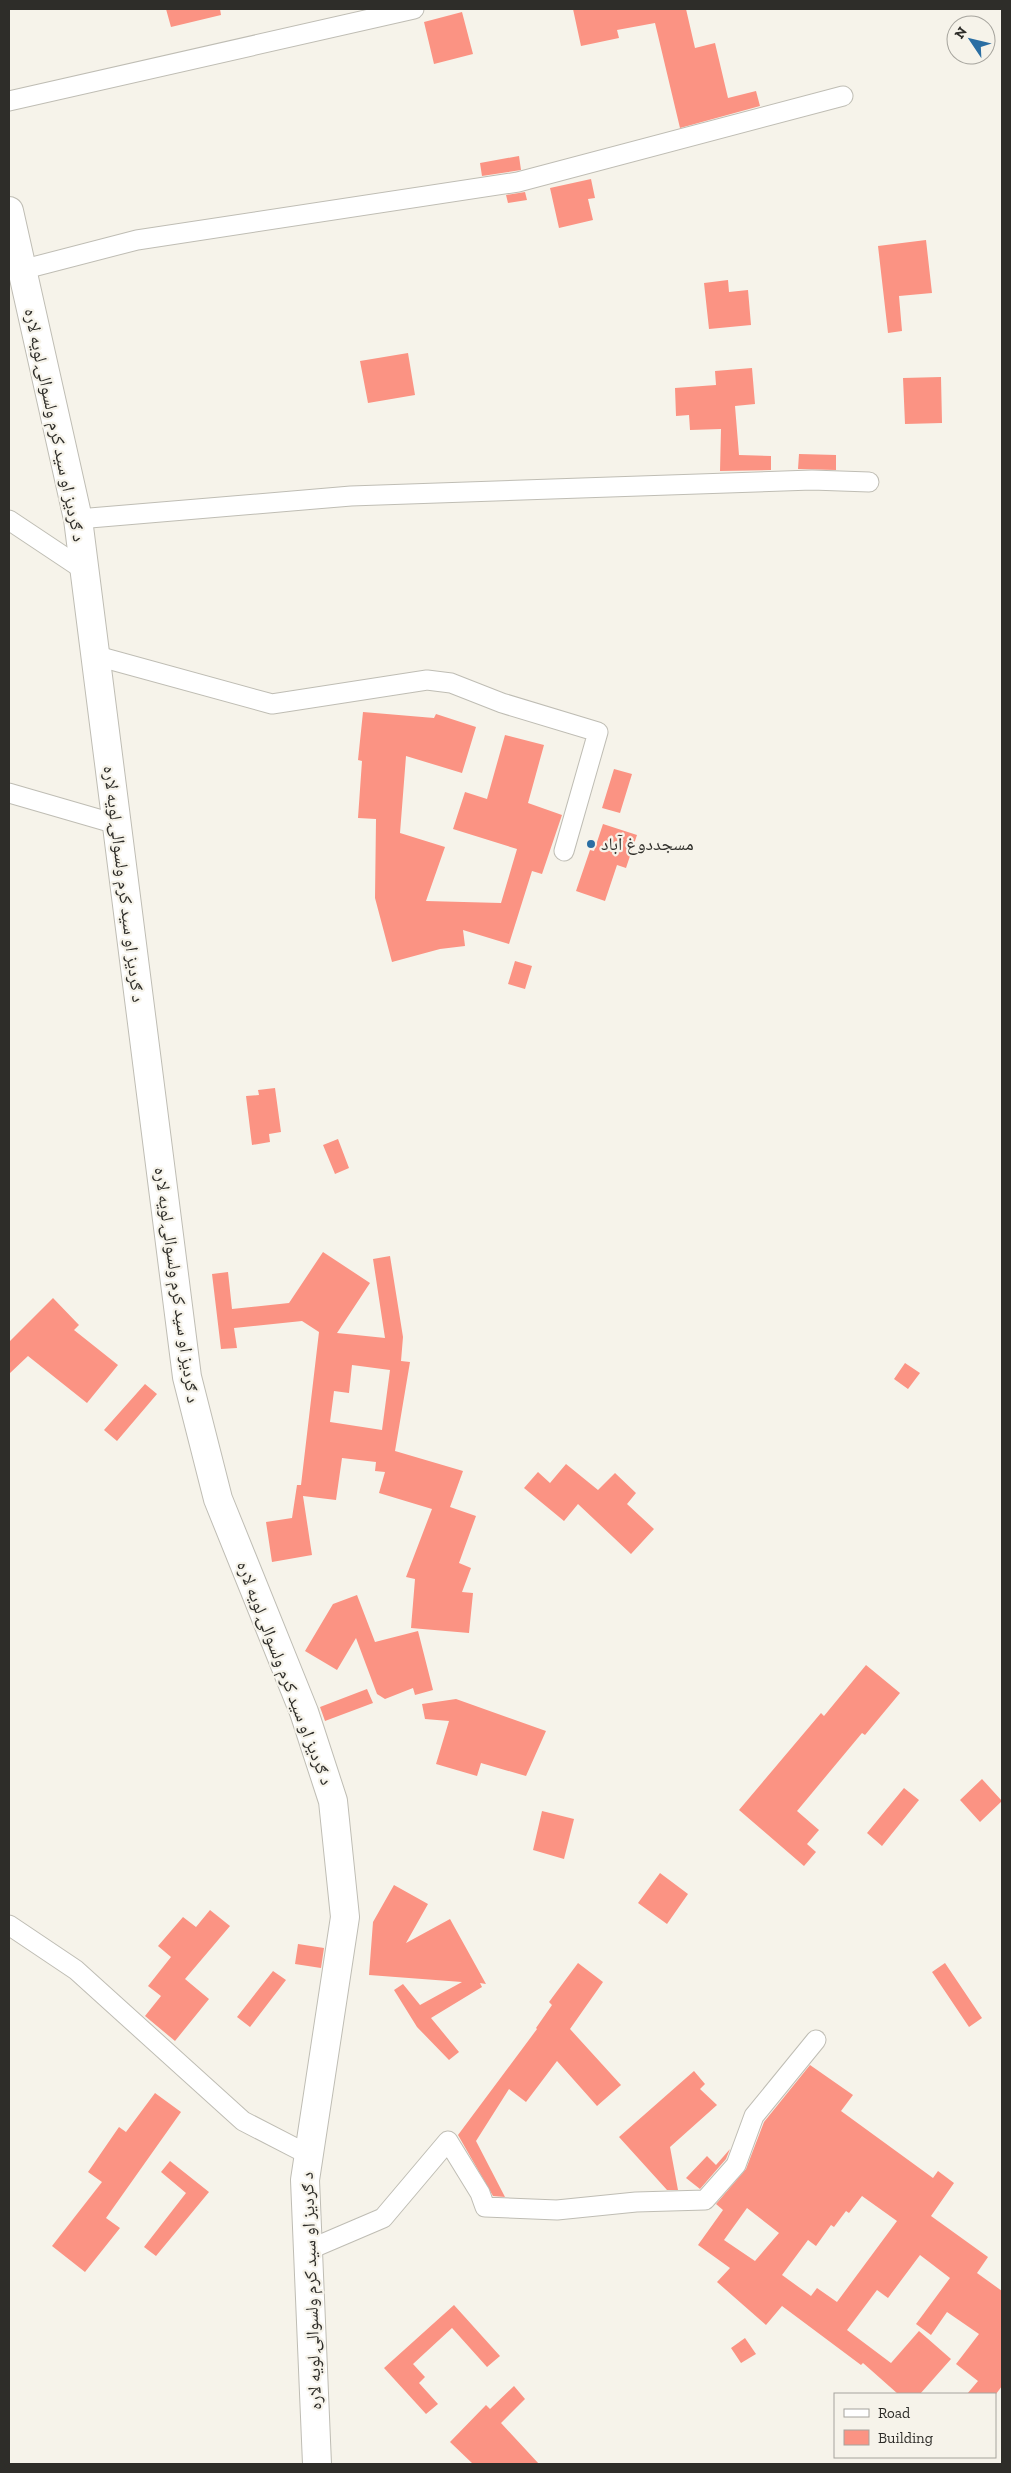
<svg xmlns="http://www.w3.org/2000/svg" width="1011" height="2473" font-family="'Zilla Slab','Noto Naskh Arabic',serif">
	<rect width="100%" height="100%" fill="#f6f3ea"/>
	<path fill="#fb9383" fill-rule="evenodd" d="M 166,9 L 220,9 L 221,15 L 171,27 Z
		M 573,9 L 686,9 L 695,48 L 715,43 L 728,98 L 756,91 L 760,106 L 680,128 L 655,23 L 617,30 L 619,38 L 581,46 Z
		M 462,12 L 473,54 L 434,64 L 424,22 Z
		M 519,156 L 521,170 L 482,176 L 480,163 Z
		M 591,179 L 595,198 L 588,199 L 593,220 L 559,228 L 550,188 Z
		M 525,192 L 527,200 L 508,203 L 506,195 Z
		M 926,240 L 932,293 L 899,296 L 902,331 L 888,333 L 878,246 Z
		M 728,280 L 729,292 L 748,290 L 751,325 L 709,329 L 704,283 Z
		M 408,353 L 415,395 L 368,403 L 360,361 Z
		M 752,368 L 755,404 L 735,406 L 739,455 L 771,456 L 771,470 L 720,471 L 721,429 L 690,430 L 689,415 L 676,416 L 675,388 L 716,385 L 715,371 Z
		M 941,377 L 942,423 L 905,424 L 903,378 Z
		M 799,454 L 836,455 L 836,470 L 798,469 Z
		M 363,712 L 434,718 L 436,714 L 476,727 L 462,773 L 406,756 L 400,833 L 445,847 L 426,901 L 501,903 L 517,849 L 453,829 L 465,792 L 487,799 L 505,735 L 544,745 L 528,803 L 562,815 L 542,874 L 532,871 L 509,944 L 463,930 L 465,946 L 440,949 L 392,962 L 375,898 L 376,819 L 358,818 L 362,761 L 358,760 Z
		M 614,769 L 632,774 L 620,813 L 602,808 Z
		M 603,824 L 637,835 L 626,868 L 617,865 L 605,901 L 576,891 L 590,850 L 594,851 Z
		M 515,961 L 532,966 L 525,989 L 508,984 Z
		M 275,1088 L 281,1132 L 269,1134 L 270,1142 L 252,1145 L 246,1096 L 259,1095 L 258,1090 Z
		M 338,1139 L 349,1168 L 335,1174 L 323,1145 Z
		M 323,1252 L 370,1283 L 337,1333 L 385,1338 L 373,1259 L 390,1256 L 403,1337 L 401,1361 L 410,1362 L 395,1451 L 463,1471 L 450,1507 L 476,1516 L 459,1563 L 471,1568 L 462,1592 L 473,1593 L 469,1633 L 411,1628 L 415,1579 L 406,1577 L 432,1509 L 379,1493 L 385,1472 L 375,1471 L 376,1462 L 342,1458 L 336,1500 L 303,1496 L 312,1555 L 272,1562 L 266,1522 L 292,1518 L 297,1485 L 301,1485 L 319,1332 L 302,1321 L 234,1328 L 237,1348 L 221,1349 L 212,1274 L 228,1272 L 232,1309 L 289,1303 ZM 352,1365 L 390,1370 L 382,1430 L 330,1422 L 334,1391 L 349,1393 Z
		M 53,1298 L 79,1325 L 74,1330 L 118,1365 L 87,1403 L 28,1356 L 9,1374 L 9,1342 Z
		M 905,1363 L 920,1373 L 908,1389 L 894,1379 Z
		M 145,1384 L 157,1394 L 117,1441 L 104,1430 Z
		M 566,1464 L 598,1490 L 615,1473 L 636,1493 L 627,1504 L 654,1529 L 631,1554 L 578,1504 L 564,1521 L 524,1488 L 538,1472 L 550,1483 Z
		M 357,1595 L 375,1642 L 418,1631 L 433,1690 L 415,1695 L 413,1688 L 385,1699 L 377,1694 L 356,1638 L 337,1670 L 305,1651 L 333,1604 Z
		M 866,1665 L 900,1693 L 865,1735 L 862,1733 L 797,1811 L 819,1830 L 807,1844 L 816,1852 L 804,1866 L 739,1810 L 821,1713 L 824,1716 Z
		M 367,1689 L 373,1703 L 325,1721 L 320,1707 Z
		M 456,1699 L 546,1731 L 526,1776 L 481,1763 L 477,1776 L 436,1764 L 449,1721 L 425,1719 L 422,1704 Z
		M 982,1779 L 1002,1801 L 980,1822 L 960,1800 Z
		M 904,1788 L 919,1800 L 882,1846 L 867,1833 Z
		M 542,1811 L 574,1819 L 564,1859 L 533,1850 Z
		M 660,1873 L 688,1894 L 667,1924 L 638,1903 Z
		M 394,1885 L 428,1904 L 406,1943 L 450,1919 L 486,1984 L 480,1983 L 482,1987 L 431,2018 L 459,2052 L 449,2060 L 417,2027 L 394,1990 L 403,1984 L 420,2005 L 462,1982 L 369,1975 L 373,1922 Z
		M 210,1910 L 230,1926 L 185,1979 L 209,1999 L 175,2041 L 145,2016 L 161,1996 L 148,1986 L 171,1957 L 158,1946 L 183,1917 L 196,1927 Z
		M 298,1944 L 324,1948 L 321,1968 L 295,1964 Z
		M 578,1963 L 603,1982 L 570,2029 L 621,2085 L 597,2106 L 557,2061 L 526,2102 L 509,2089 L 476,2141 L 505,2197 L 493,2196 L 458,2135 L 537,2029 L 536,2028 L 552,2005 L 549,2002 Z
		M 945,1963 L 982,2018 L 969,2027 L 932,1972 Z
		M 273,1971 L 286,1980 L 250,2027 L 237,2017 Z
		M 810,2065 L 853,2095 L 841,2111 L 933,2178 L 938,2171 L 954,2183 L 931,2216 L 988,2257 L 977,2273 L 1002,2291 L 1002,2386 L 996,2394 L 967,2394 L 978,2381 L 956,2364 L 979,2334 L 947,2312 L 931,2335 L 916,2324 L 950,2278 L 920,2255 L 888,2298 L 877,2290 L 847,2330 L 891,2363 L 919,2331 L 951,2359 L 920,2394 L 898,2394 L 863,2363 L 861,2365 L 782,2306 L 766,2325 L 717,2282 L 730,2268 L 698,2245 L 723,2210 L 716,2204 L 746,2169 L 764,2122 ZM 862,2196 L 897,2221 L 837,2302 L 817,2288 L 811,2296 L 782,2275 L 808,2240 L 816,2246 L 831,2225 L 834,2227 L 846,2211 L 849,2213 ZM 747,2208 L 779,2233 L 755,2261 L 724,2240 Z
		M 694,2071 L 705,2084 L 700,2089 L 717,2105 L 670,2147 L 678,2190 L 667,2190 L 619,2137 Z
		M 155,2093 L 181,2112 L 106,2218 L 120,2228 L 85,2272 L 52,2246 L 102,2182 L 88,2172 L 119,2127 L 126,2132 Z
		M 730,2149 L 726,2159 L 700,2189 L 686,2178 L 707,2156 L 716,2165 Z
		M 170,2161 L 209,2192 L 156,2256 L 144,2247 L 186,2193 L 161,2172 Z
		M 454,2305 L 500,2356 L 487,2367 L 452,2328 L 413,2364 L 425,2377 L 419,2383 L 438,2404 L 426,2414 L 384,2368 Z
		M 745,2338 L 756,2354 L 741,2363 L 731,2348 Z
		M 514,2386 L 525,2399 L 501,2423 L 539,2464 L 473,2464 L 450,2442 L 486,2405 L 490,2409 Z"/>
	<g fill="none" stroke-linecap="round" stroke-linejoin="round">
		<defs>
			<path id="minor" d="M 9,101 L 414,9
				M 21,270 L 137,240 L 518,182 L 843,96
				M 78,519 L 351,496 L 812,480 L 869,482
				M 9,520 L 84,570
				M 97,656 L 272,704 L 427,680 L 451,683 L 502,703 L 598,732 L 564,851
				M 9,793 L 116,824
				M 9,1925 L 76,1970 L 243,2121 L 309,2155
				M 308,2250 L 383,2218 L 448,2141 L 480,2193 L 485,2207 L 557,2210 L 636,2202 L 705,2200 L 736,2165 L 754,2116 L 816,2040"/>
			<path id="trunk" d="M 9,211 L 78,519 L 187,1377 L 218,1499 L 304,1712 L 333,1801 L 345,1917 L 305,2180 L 317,2464"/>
		</defs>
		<use href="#minor" stroke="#bfbdb4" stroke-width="21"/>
		<use href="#trunk" stroke="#bfbdb4" stroke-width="30"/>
		<use href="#minor" stroke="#fff" stroke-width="19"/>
		<use href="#trunk" stroke="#fff" stroke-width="28"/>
	</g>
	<circle fill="#2a6ea3" stroke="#f6f3ea" stroke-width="2" cx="591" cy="844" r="5"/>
	<g text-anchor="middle" stroke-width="4.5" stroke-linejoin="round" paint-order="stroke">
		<g font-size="18" fill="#2e2d29" stroke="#f6f3ea">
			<text transform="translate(55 425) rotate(78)" y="6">د ګردیز او سید کرم ولسوالۍ لویه لاره</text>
			<text transform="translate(124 884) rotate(83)" y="6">د ګردیز او سید کرم ولسوالۍ لویه لاره</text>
			<text transform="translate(177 1285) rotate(82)" y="6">د ګردیز او سید کرم ولسوالۍ لویه لاره</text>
			<text transform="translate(285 1673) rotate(69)" y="6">د ګردیز او سید کرم ولسوالۍ لویه لاره</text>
			<text transform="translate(311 2291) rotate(-92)" y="6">د ګردیز او سید کرم ولسوالۍ لویه لاره</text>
		</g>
		<g font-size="18" fill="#2e2d29" stroke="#f6f3ea" text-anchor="start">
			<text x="601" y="850">مسجددوغ آباد</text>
		</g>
	</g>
	<rect width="1011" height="2473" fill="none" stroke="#2e2d29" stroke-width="20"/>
	<rect x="834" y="2393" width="162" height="65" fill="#f6f3ea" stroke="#a6a49d"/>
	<rect x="844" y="2409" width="25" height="8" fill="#ffffff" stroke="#a6a49d"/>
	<text x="878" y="2418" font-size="15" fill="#2e2d29">Road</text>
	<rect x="844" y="2430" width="25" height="15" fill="#fb9383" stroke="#a6a49d"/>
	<text x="878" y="2443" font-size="15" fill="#2e2d29">Building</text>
	<g transform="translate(971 40) rotate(305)"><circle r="24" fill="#f6f3ea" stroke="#a6a49d"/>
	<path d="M0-4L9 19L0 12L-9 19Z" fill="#2a6ea3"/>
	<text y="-8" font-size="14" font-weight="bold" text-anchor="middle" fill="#2e2d29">N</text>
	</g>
</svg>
